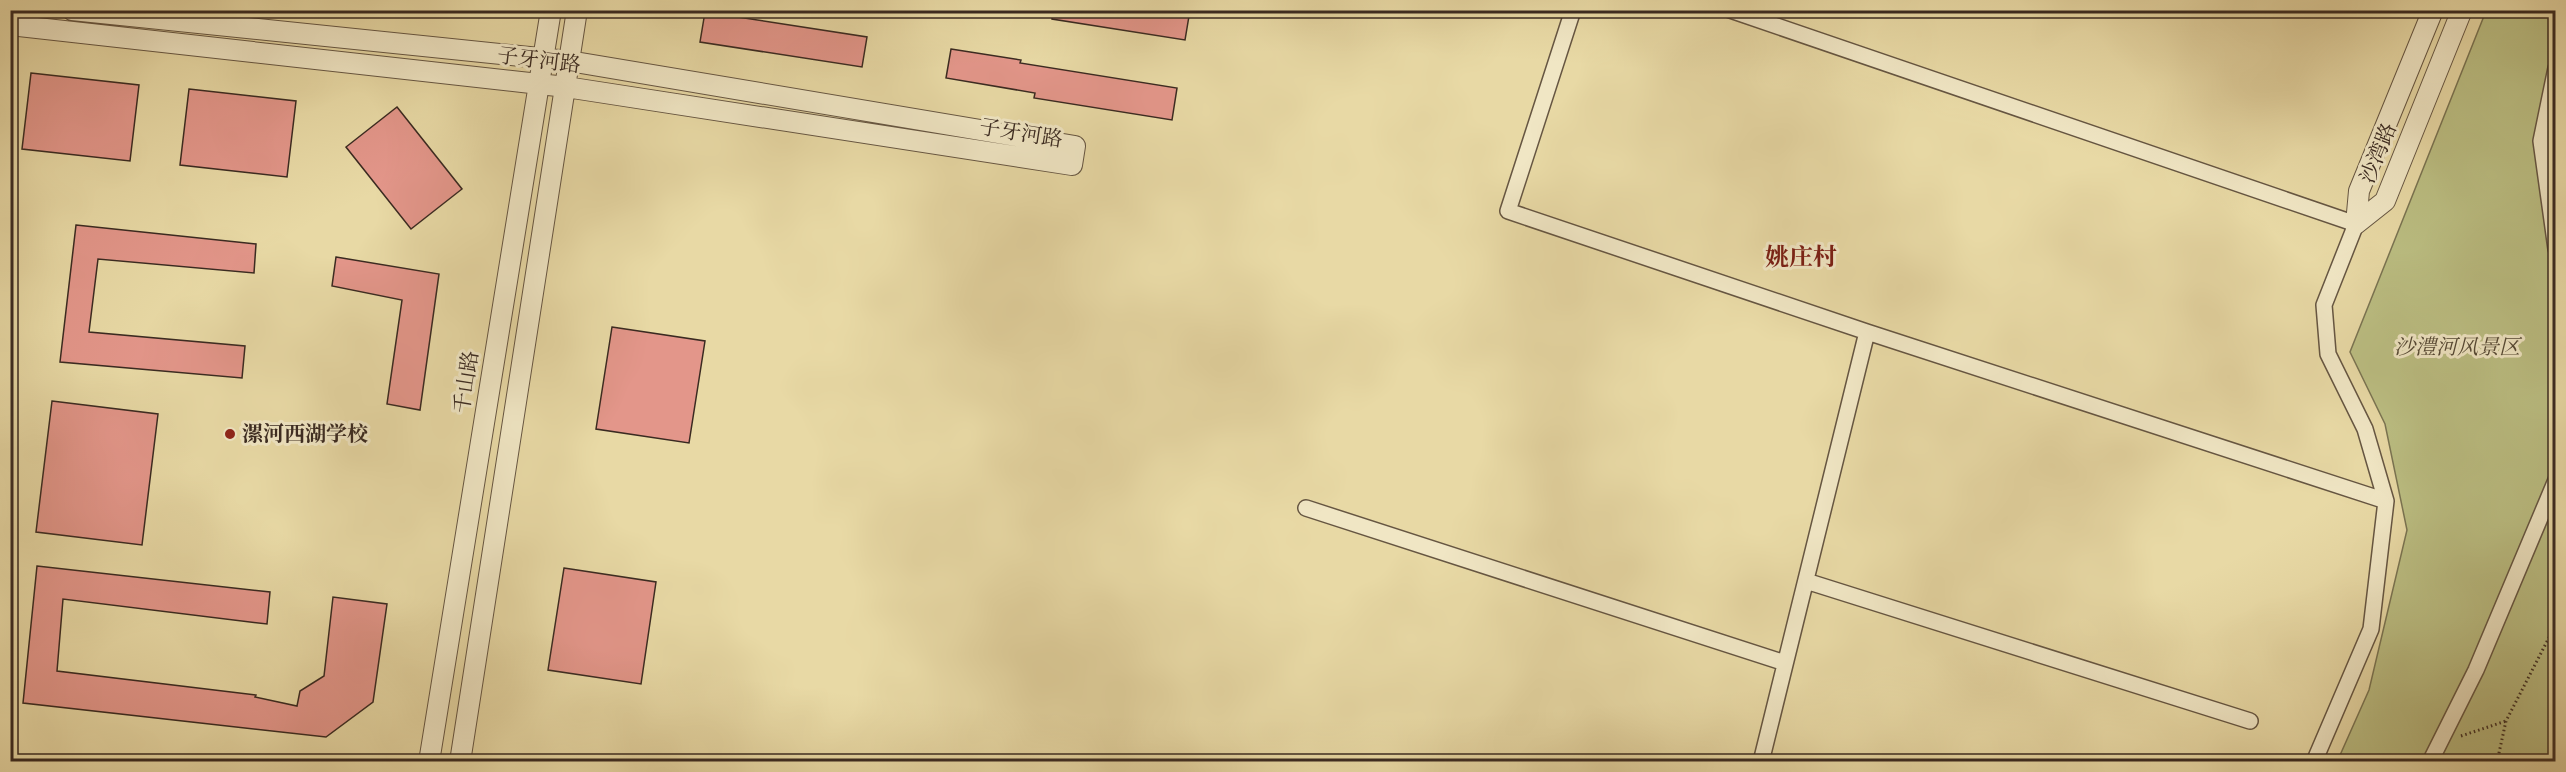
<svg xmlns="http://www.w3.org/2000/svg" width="2566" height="772" font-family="'Libre Caslon Text','Noto Serif SC',serif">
	<rect width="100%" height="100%" fill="#e8d9a5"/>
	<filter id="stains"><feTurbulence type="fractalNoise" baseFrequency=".00333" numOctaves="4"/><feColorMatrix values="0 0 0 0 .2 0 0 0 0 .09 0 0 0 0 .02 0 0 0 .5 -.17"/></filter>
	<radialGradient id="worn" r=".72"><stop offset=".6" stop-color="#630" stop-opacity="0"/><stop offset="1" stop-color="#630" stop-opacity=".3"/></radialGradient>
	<path fill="#bbbe82" stroke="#7a7452" stroke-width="1.5" d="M 2486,11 L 2555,11 L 2555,761 L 2337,762 L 2369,690 L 2407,530 L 2385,424 L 2350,352 Z"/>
	<path fill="#e3968a" stroke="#3a2a21" stroke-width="1.5" d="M 1052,10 L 1190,10 L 1185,40 L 1052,19 Z
		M 705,12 L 867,37 L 862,67 L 700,42 Z
		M 951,49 L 1021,60 L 1020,63 L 1177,88 L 1172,120 L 1034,98 L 1035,93 L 946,78 Z
		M 31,73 L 139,85 L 130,161 L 22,149 Z
		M 189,89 L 296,101 L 287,177 L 180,165 Z
		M 397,107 L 462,189 L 411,229 L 346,147 Z
		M 76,225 L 256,244 L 254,273 L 98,259 L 89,332 L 245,346 L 242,378 L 60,362 Z
		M 336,257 L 439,274 L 420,410 L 387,404 L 402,300 L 332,286 Z
		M 612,327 L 705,341 L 689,443 L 596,429 Z
		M 52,401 L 158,414 L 142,545 L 36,532 Z
		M 37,566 L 270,592 L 267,624 L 63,599 L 57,671 L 256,695 L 255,697 L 297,706 L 300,691 L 324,676 L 333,597 L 387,604 L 373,702 L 326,737 L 23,703 Z
		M 564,568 L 656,582 L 641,684 L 548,670 Z"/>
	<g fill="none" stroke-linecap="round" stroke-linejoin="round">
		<defs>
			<path id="minor" d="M 1573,10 L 1508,211 L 1867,332 L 2386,501
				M 1730,10 L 2356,224 L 2324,305 L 2328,354 L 2365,429 L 2386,501 L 2371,629 L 2314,762
				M 2556,68 L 2541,141 L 2556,249
				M 1306,508 L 1785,663
				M 1806,581 L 2250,721
				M 1761,762 L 1867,332
				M 2430,762 L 2476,670 L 2556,480"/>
			<path id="tertiary" d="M 2433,10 L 2359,191 L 2356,224 L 2385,201 L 2462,10
				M 10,25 L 566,87 L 1072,165 L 1075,146 L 569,61 L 72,10
				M 429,762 L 551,10
				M 460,762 L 577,10"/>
		</defs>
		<use href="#minor" stroke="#665642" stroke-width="18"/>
		<use href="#tertiary" stroke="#665642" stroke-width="22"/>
		<path stroke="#3a2a21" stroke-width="3" stroke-dasharray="1.5 3" stroke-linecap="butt" d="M 2461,736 L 2506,721
			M 2497,762 L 2506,721 L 2556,624"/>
		<use href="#minor" stroke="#f0e6c4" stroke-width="15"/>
		<use href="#tertiary" stroke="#f0e6c4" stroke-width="20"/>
	</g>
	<circle fill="#8f2418" stroke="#f0e6c4" stroke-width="2" cx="230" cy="434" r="6"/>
	<g text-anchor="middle" stroke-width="6" stroke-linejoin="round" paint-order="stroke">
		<g font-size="21" fill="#3a2a21" stroke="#f0e6c4">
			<text transform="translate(539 60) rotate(7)" y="7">子牙河路</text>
			<text transform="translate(1021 133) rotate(9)" y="7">子牙河路</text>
			<text transform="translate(2378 153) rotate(-68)" y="7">沙湾路</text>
			<text transform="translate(466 382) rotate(-81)" y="7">千山路</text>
		</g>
		<g font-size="21" font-style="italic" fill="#544834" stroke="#f0e6c4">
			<text x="2457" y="354">沙澧河风景区</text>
		</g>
		<g font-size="21" font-weight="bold" fill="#3a2a21" stroke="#f0e6c4" text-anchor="start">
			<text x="242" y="441">漯河西湖学校</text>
		</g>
		<g font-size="24" font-weight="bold" fill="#7a1f14" stroke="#f0e6c4">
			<text x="1801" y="265">姚庄村</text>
		</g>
	</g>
	<rect width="2566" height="772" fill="none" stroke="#e8d9a5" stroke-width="36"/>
	<rect x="12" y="12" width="2542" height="748" fill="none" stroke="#3a2a21" stroke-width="3"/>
	<rect x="18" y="18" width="2530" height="736" fill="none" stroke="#3a2a21" stroke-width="1.5"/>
	<rect width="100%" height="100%" filter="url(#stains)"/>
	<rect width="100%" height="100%" fill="url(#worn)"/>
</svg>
